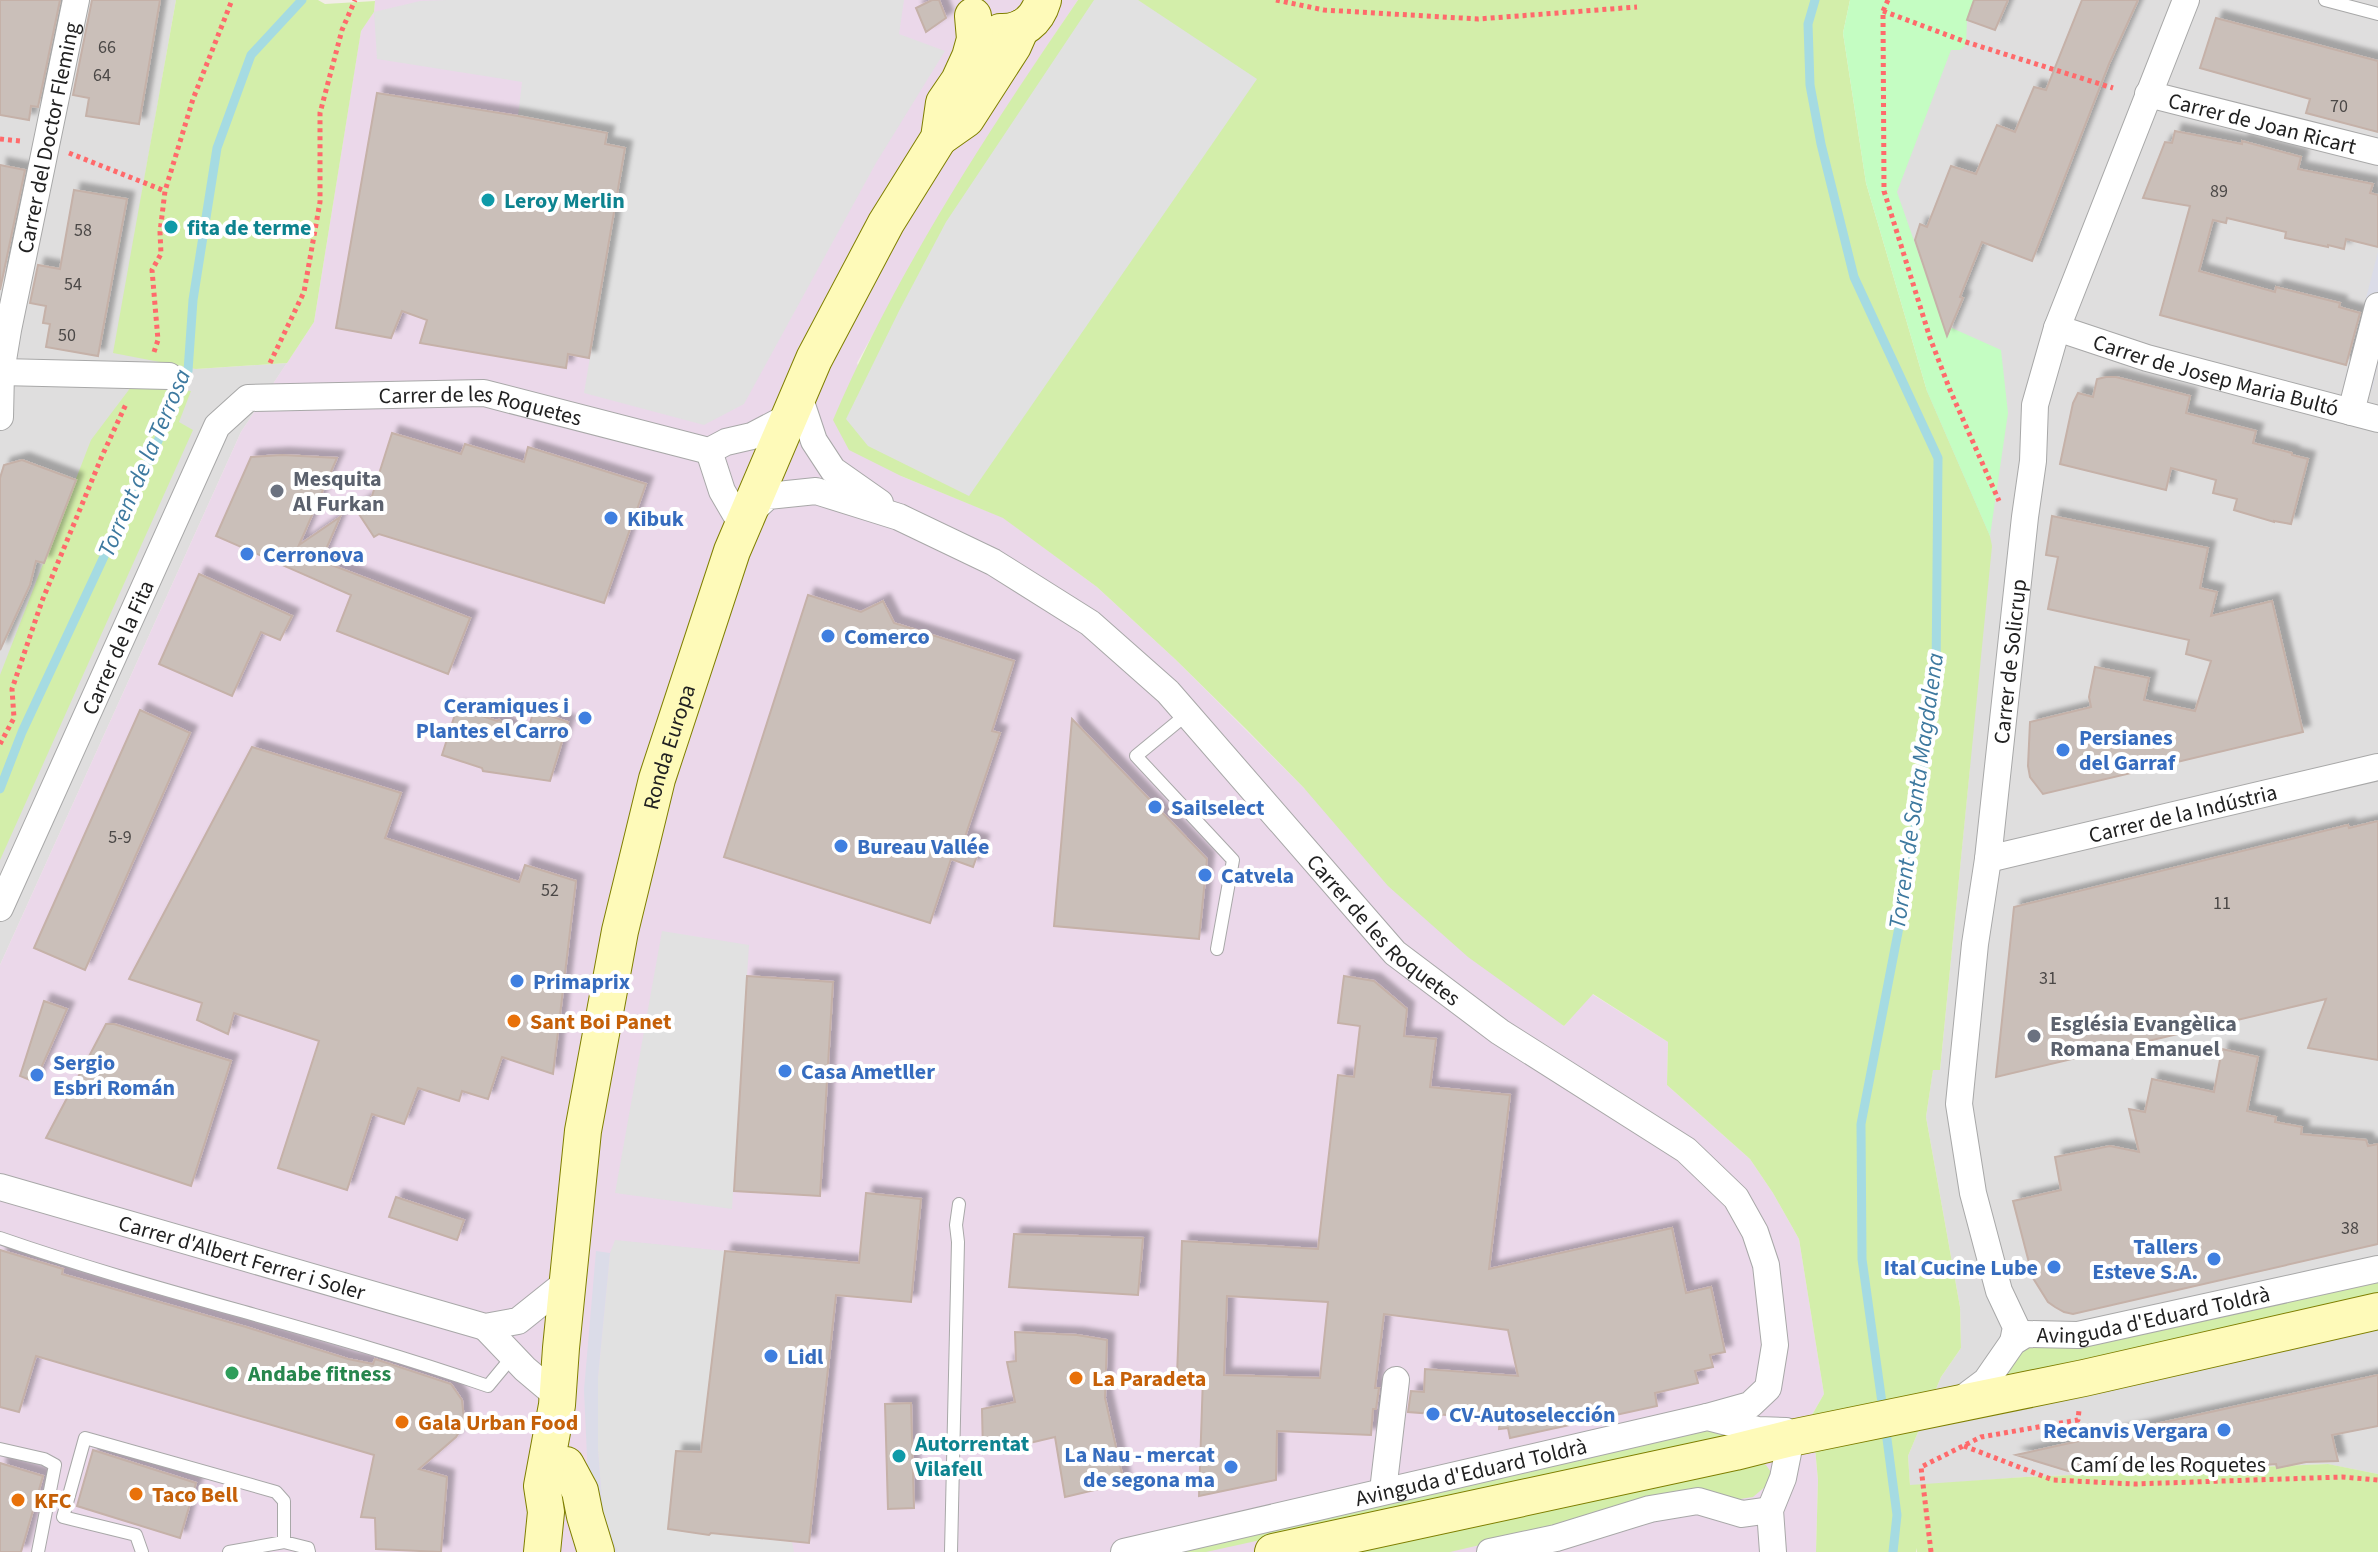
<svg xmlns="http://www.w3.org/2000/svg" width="2378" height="1552" font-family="'Source Sans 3',sans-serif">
	<defs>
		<filter id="shadow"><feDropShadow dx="7" dy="-7" stdDeviation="2" flood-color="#0004"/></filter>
	</defs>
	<rect width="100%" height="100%" fill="#f2ede7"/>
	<path fill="#dfdede" d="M 0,0 L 176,0 L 141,198 L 196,369 L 287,363 L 241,432 L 0,965 Z
		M 1850,0 L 2378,0 L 2378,1474 L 2327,1464 L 2025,1477 L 1910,1486 L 1908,1456 L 1941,1377 L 1961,1348 L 1960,1307 L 1926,1117 L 1933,1069 L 1940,1070 L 1970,766 L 1927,391 Z"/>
	<path fill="#ebd8ea" d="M 375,0 L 1078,0 L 1041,55 L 937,219 L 857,363 L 901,476 L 1004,518 L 1097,587 L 1175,659 L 1304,788 L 1564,1026 L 1592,994 L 1668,1042 L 1667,1085 L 1750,1159 L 1773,1193 L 1799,1239 L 1824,1394 L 1812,1415 L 1818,1480 L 1816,1552 L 0,1552 L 0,965 L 241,432 L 314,322 L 361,30 L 374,12 Z"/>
	<path fill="#d3eeaa" d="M 176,0 L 318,0 L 325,4 L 375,1 L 374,12 L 361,31 L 314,322 L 287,363 L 196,369 L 113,353 Z
		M 1078,0 L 1850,0 L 1843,33 L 1866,183 L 1927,391 L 1990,536 L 1992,546 L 1940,1070 L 1933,1070 L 1926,1117 L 1960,1307 L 1961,1348 L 1941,1377 L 1908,1456 L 1910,1485 L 2025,1477 L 2328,1464 L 2378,1474 L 2378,1552 L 1917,1552 L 1916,1548 L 1916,1552 L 1816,1552 L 1818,1480 L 1812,1415 L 1824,1394 L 1799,1239 L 1773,1193 L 1750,1159 L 1667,1085 L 1668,1042 L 1593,994 L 1564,1026 L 1468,957 L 1388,886 L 1304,788 L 1247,730 L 1175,659 L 1097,587 L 1003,518 L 901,476 L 849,450 L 833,420 C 896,272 987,133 1078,0 Z
		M 131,387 L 191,391 L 179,422 L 193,430 L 0,860 L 0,675 L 91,440 Z
		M 2378,1277 L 2378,1296 L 1996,1381 L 1999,1373 L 2031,1343 Z
		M 1705,1427 L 1735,1436 L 1206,1552 L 1169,1552 Z
		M 1760,1462 L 1766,1465 L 1773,1475 L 1766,1486 L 1753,1497 L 1553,1528 L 1450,1552 L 1349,1552 Z"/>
	<path fill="#c4fdc2" d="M 1850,0 L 1974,0 L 1967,20 L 1966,45 L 1960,50 L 1951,50 L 1897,192 L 1943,324 L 2001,350 L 2008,413 L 1990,536 L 1927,391 L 1866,183 L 1843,33 Z"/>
	<path fill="#e1e1e1" d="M 447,0 L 904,0 L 899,34 L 945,51 L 876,163 L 744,404 L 704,425 L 584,393 L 625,148 L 605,144 L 606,133 L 518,116 L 522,82 L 377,59 L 374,12 L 420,1 Z
		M 1094,0 L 1138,0 L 1257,79 L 969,496 L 868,446 L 846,419 L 899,311 L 946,222 Z
		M 662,931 L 749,945 L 732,1209 L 615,1193 Z
		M 615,1240 L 725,1251 L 701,1452 L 676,1451 L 668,1528 L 708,1535 L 711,1533 L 792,1542 L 794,1552 L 618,1552 L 603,1515 L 598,1450 L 598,1377 L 610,1253 Z"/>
	<path fill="#dbdce8" d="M 2378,252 L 2378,363 L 2372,390 L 2344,382 Z
		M 596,1251 L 610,1253 L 598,1377 L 598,1450 L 603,1514 L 618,1552 L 605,1552 L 588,1479 L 584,1390 Z"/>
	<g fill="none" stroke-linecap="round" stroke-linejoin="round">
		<path stroke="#a5dbe2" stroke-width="9" d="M 1815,0 L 1808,24 L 1810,85 L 1821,144 L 1854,277 L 1938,458 L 1936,677 L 1906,891 L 1861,1124 L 1862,1259 L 1883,1410
			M 0,789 L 22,732 L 179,396 L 188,371 L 193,300 L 217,148 L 251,55 L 302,0
			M 1885,1424 L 1897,1515 L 1893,1552"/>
	</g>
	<path fill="#cabfb9" stroke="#c5b1a8" stroke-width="2" fill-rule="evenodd" filter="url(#shadow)" d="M 0,0 L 60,0 L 38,107 L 31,106 L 29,120 L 0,115 Z
		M 92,0 L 160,0 L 139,124 L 86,116 L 89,98 L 73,95 Z
		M 932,0 L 939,0 L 946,18 L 926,32 L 916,8 Z
		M 1974,0 L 2008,0 L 1995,30 L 1967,20 Z
		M 2082,0 L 2138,0 L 2109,64 L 2032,261 L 1982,242 L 1960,297 L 1963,298 L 1947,336 L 1915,240 L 1920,224 L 1927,227 L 1951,166 L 1976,174 L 1997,125 L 2015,132 L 2034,87 L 2046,90 Z
		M 2216,18 L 2378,61 L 2378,132 L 2306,113 L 2310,99 L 2200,68 Z
		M 377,93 L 518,116 L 607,133 L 605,144 L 625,148 L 589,358 L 568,354 L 566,368 L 420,343 L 427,320 L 402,311 L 391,338 L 336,328 Z
		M 2175,131 L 2242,144 L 2242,141 L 2301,157 L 2298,169 L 2373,184 L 2370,193 L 2378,195 L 2378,247 L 2346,239 L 2344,249 L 2328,245 L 2328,247 L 2285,238 L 2286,232 L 2227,218 L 2226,223 L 2213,220 L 2199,271 L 2275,292 L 2276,287 L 2340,303 L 2339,307 L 2360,313 L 2346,365 L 2160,315 L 2190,206 L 2143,198 L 2165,142 L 2172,143 Z
		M 0,165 L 25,170 L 0,290 Z
		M 74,190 L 127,199 L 98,356 L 46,347 L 50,324 L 43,323 L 46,306 L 30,303 L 38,265 L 60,269 Z
		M 2106,377 L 2116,377 L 2190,396 L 2186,413 L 2256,431 L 2253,443 L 2292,453 L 2292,455 L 2308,459 L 2291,524 L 2274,521 L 2274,522 L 2234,510 L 2237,499 L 2213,493 L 2216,480 L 2171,468 L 2166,490 L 2060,464 L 2073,403 L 2078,393 L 2093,397 L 2097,379 Z
		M 392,433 L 461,454 L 465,444 L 524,462 L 528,447 L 646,484 L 604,603 L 379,534 L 374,537 L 355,508 L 372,496 Z
		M 282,455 L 337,458 L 299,545 L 340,517 L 321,561 L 470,618 L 448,674 L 337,631 L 351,595 L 216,536 L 251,457 Z
		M 22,460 L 76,480 L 44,563 L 36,561 L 30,585 L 0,650 L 0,478 L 4,465 Z
		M 2052,516 L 2208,548 L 2200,588 L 2217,592 L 2211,616 L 2272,601 L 2303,732 L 2043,794 L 2030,777 L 2028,766 L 2030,722 L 2091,707 L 2089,697 L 2095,667 L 2149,678 L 2144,700 L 2195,711 L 2211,661 L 2186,654 L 2189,640 L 2048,609 L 2058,557 L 2046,555 Z
		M 199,574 L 292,616 L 280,640 L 261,632 L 232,696 L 159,664 Z
		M 808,595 L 861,612 L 883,601 L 894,623 L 1014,661 L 992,731 L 1000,733 L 965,837 L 982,842 L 973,867 L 951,859 L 930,923 L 724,857 Z
		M 457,708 L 497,721 L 499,720 L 526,736 L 534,710 L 568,722 L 550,781 L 483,771 L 482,768 L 442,755 Z
		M 140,710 L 190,733 L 85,970 L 34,948 Z
		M 1072,719 L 1207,859 L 1199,939 L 1054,926 Z
		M 252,747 L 401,793 L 385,838 L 519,882 L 525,865 L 576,881 L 553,1074 L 502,1057 L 488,1099 L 462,1091 L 459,1101 L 418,1088 L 404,1124 L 372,1114 L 347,1190 L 278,1168 L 319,1041 L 234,1013 L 228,1034 L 197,1020 L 202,1003 L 129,979 Z
		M 2378,821 L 2378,1060 L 2308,1048 L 2326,999 L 1996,1077 L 2014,907 L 2348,825 L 2349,828 Z
		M 747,976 L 833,982 L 820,1196 L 734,1191 Z
		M 1344,976 L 1374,981 L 1407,1009 L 1404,1036 L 1436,1039 L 1430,1087 L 1510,1095 L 1489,1269 L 1672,1228 L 1686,1293 L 1711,1287 L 1725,1352 L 1710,1355 L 1713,1367 L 1695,1371 L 1698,1383 L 1655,1393 L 1657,1406 L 1510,1438 L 1508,1428 L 1499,1429 L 1500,1419 L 1408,1412 L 1411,1391 L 1424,1392 L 1425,1369 L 1518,1376 L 1508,1330 L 1384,1314 L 1375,1388 L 1379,1388 L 1376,1409 L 1373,1409 L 1371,1435 L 1277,1431 L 1276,1480 L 1199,1496 L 1203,1377 L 1177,1376 L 1182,1241 L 1318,1249 L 1338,1075 L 1354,1077 L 1360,1026 L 1338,1023 ZM 1227,1296 L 1328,1302 L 1320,1378 L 1224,1375 Z
		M 44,1001 L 67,1009 L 35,1082 L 20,1076 Z
		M 106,1024 L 114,1024 L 231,1061 L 191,1186 L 46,1138 Z
		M 2222,1049 L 2258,1057 L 2247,1111 L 2276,1117 L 2275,1122 L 2302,1127 L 2301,1134 L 2366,1140 L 2368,1146 L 2378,1144 L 2378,1244 L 2073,1314 L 2064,1312 L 2055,1307 L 2048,1302 L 2033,1278 L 2013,1201 L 2061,1190 L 2055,1157 L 2110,1146 L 2139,1152 L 2129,1109 L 2145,1112 L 2152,1079 L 2214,1092 Z
		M 866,1193 L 921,1199 L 911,1302 L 836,1295 L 809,1543 L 711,1533 L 709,1535 L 668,1529 L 676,1451 L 701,1452 L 725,1251 L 859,1263 Z
		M 396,1197 L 464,1220 L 457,1240 L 389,1217 Z
		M 1014,1234 L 1143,1238 L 1138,1295 L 1009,1287 Z
		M 0,1250 L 63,1269 L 62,1274 L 246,1327 L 348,1359 L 373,1364 L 375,1359 L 451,1384 L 462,1400 L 464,1420 L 461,1429 L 456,1437 L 419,1469 L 447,1477 L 441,1552 L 376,1549 L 375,1518 L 361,1517 L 374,1455 L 36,1356 L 19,1412 L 0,1407 Z
		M 1015,1332 L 1077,1335 L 1107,1340 L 1105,1398 L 1124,1483 L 1065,1497 L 1055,1437 L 983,1454 L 982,1409 L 1015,1402 L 1007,1362 L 1016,1361 Z
		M 2378,1375 L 2378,1426 L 2332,1435 L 2338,1461 L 2306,1462 L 2277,1468 L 2276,1464 L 2185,1471 L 2068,1471 L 2016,1455 Z
		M 911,1403 L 914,1508 L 888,1509 L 885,1404 Z
		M 93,1450 L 196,1483 L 180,1538 L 77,1506 Z
		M 0,1463 L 43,1476 L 21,1552 L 0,1552 Z"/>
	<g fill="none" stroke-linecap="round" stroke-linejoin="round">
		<defs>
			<path id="lane" d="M 2325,0 L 2378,14
				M 1187,714 L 1136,756 L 1233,860 L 1217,949
				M 0,1238 C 161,1294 328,1330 488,1386 L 512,1357
				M 0,1449 L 44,1459 L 55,1465 L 38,1552
				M 142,1552 L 136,1535 L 63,1517 L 85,1438 L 276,1492 L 284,1501 L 284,1542
				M 229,1552 L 284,1542 L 308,1548 L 309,1552
				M 951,1552 L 958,1242 L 956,1225 L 959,1204"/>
			<g id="street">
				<path id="s1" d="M 2148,94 L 2378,152"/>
				<path id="s2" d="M 2057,328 L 2147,358 L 2378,419"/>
				<path d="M 1,372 L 169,376"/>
				<path d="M 799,396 L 814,441 L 833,470 L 880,503"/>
				<path d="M 2351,412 L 2378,306"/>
				<path id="s3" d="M 0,417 L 1,372 L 8,330 L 76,0"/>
				<path d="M 709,451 L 722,491 L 743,527"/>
				<path id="s4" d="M 749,514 L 768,496 L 816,491 L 899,517 L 993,562 L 1090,623 L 1168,692 L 1395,953 L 1500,1032 L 1686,1150 L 1736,1198 L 1755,1232 L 1766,1265 L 1775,1345 L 1768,1388 L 1750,1405 L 1707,1417"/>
				<path id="s5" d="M 1988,859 L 2378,767"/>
				<path id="s6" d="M 0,908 L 217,426 L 248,398 L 484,393 L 709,451 L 726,442 L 752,436 L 790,416"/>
				<path id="s7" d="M 0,1187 L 485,1327 L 518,1321 L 568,1281"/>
				<path d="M 485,1327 L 525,1369 L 557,1396"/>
				<path id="s8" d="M 2013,1342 L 2016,1327 L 1999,1291 L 1973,1193 L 1959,1104 L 1975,944 L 1988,859 L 2025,517 L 2033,461 L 2035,405 L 2057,328 L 2186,0"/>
				<path id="s9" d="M 1962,1399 L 1986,1381 L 2013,1342 L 2026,1334 L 2078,1335 L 2378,1269"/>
				<path d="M 1383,1491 L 1396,1380"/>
				<path id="s10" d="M 1124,1552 L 1707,1417 L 1758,1430 L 1786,1431"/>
				<path d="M 1490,1552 L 1556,1538 L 1650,1509 L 1698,1501 L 1742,1514 L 1770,1510"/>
				<path d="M 1773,1552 L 1770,1510 L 1783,1478 L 1791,1438"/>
			</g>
			<g id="secondary">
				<path d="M 1000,32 C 1022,33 1037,21 1043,0"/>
				<path d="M 939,138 L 966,119 L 1013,46 L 1021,28"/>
				<path d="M 566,1465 L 580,1491 L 585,1516 L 596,1552"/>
				<path id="s11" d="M 542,1552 L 546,1512 L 542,1486 L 557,1405 L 561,1348 L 583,1131 L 620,931 L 657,779 L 732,551 L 814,359 L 886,223 L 939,138 L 944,103 L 959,81 L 970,57 L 975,39 L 973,16"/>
				<path d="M 1273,1552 L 1735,1452 L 1791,1438 L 2084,1378 L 2378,1311"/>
			</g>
		</defs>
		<use href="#lane" stroke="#a8a8a8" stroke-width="14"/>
		<use href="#street" stroke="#a8a8a8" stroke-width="28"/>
		<use href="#secondary" stroke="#7f7f00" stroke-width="38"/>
		<path stroke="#ff6a6b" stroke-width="5" stroke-dasharray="4 4" stroke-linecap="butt" d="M 1276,0 L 1324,10 L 1478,19 L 1637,7
			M 1888,0 L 1883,11 L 1884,191 L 1930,338 L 1950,390 L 1999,501
			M 1883,11 L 1966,42 L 2113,88
			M 0,139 L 21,141
			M 69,153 L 165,191
			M 154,352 L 158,340 L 152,270 L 161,254 L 160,232 L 165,191 L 193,99 L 232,0
			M 270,363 L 304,292 L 320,202 L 320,113 L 342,30 L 355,0
			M 0,744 L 14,718 L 12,689 L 42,601 L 102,456 L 127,402
			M 1964,1446 L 2053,1480 L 2134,1484 L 2342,1477 L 2378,1480
			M 1931,1552 L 1921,1467 L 1981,1437 L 2078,1420 L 2079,1410"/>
		<use href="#lane" stroke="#fff" stroke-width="12"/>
		<use href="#street" stroke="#fff" stroke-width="26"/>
		<use href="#secondary" stroke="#fefab9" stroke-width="36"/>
	</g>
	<g fill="#0f9aa8" stroke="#fff" stroke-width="3">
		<circle cx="488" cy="200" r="8"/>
		<circle cx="171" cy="227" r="8"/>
		<circle cx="899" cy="1456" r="8"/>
	</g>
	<g fill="#6b7280" stroke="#fff" stroke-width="3">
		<circle cx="277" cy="491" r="8"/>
		<circle cx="2034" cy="1036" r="8"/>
	</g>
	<g fill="#3f7fe0" stroke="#fff" stroke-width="3">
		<circle cx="611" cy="518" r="8"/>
		<circle cx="247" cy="554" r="8"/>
		<circle cx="828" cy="636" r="8"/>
		<circle cx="585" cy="718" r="8"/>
		<circle cx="2063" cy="750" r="8"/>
		<circle cx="1155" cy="807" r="8"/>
		<circle cx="841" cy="846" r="8"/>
		<circle cx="1205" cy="875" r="8"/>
		<circle cx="517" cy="981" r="8"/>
		<circle cx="785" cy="1071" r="8"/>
		<circle cx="37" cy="1075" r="8"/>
		<circle cx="2214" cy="1259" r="8"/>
		<circle cx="2054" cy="1267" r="8"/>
		<circle cx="771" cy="1356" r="8"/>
		<circle cx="1433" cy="1414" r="8"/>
		<circle cx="2224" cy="1430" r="8"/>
		<circle cx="1231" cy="1467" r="8"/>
	</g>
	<g fill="#e8710a" stroke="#fff" stroke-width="3">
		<circle cx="514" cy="1021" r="8"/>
		<circle cx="1076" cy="1378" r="8"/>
		<circle cx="402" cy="1422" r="8"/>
		<circle cx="136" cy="1494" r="8"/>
		<circle cx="18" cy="1500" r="8"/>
	</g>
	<circle fill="#2e9e5b" stroke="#fff" stroke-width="3" cx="232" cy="1373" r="8"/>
	<g text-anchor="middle" stroke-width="8" stroke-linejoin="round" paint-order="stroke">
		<g font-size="18" fill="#4b4847">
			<text x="107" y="53">66</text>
			<text x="102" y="81">64</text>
			<text x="2339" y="112">70</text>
			<text x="2219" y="197">89</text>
			<text x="83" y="236">58</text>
			<text x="73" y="290">54</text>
			<text x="67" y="341">50</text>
			<text x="120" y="843">5-9</text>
			<text x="550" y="896">52</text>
			<text x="2222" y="909">11</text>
			<text x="2048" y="984">31</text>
			<text x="2350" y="1234">38</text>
		</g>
		<g font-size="22" fill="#212121" stroke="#fff">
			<text dy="8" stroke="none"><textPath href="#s1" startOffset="118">Carrer de Joan Ricart</textPath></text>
			<text dy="8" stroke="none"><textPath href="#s3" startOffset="284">Carrer del Doctor Fleming</textPath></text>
			<text dy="8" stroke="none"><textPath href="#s2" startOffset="166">Carrer de Josep Maria Bultó</textPath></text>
			<text dy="8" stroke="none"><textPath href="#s6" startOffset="804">Carrer de les Roquetes</textPath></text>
			<text dy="8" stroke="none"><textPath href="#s6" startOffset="286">Carrer de la Fita</textPath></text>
			<text dy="8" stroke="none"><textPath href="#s8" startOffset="692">Carrer de Solicrup</textPath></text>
			<text dy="8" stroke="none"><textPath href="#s11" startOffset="818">Ronda Europa</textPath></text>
			<text dy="8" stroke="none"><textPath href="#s5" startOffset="200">Carrer de la Indústria</textPath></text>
			<text dy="8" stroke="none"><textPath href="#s4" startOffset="806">Carrer de les Roquetes</textPath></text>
			<text dy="8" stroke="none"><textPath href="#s7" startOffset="252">Carrer d'Albert Ferrer i Soler</textPath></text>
			<text dy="8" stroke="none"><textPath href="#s9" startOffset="222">Avinguda d'Eduard Toldrà</textPath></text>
			<text x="2168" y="1472">Camí de les Roquetes</text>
			<text dy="8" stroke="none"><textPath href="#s10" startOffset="356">Avinguda d'Eduard Toldrà</textPath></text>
		</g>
		<g font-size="22" font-weight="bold" fill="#0d838f" stroke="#fff" text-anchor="start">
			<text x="504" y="208">Leroy Merlin</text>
			<text x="187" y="235">fita de terme</text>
			<text x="915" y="1451">Autorrentat<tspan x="915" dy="25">Vilafell</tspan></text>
		</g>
		<g font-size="22" font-weight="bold" fill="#5b616d" stroke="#fff" text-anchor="start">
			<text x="293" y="486">Mesquita<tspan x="293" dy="25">Al Furkan</tspan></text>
			<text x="2050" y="1031">Església Evangèlica<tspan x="2050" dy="25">Romana Emanuel</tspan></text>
		</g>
		<g font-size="22" font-weight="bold" fill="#366cbe" stroke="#fff" text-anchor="start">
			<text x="627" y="526">Kibuk</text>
			<text x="263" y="562">Cerronova</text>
			<text x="844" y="644">Comerco</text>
			<text x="569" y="713" text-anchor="end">Ceramiques i<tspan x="569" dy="25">Plantes el Carro</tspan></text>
			<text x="2079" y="745">Persianes<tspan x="2079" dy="25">del Garraf</tspan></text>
			<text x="1171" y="815">Sailselect</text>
			<text x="857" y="854">Bureau Vallée</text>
			<text x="1221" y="883">Catvela</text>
			<text x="533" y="989">Primaprix</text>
			<text x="53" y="1070">Sergio<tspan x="53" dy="25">Esbri Román</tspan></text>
			<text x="801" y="1079">Casa Ametller</text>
			<text x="2198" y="1254" text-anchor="end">Tallers<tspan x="2198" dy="25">Esteve S.A.</tspan></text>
			<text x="2038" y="1275" text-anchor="end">Ital Cucine Lube</text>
			<text x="787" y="1364">Lidl</text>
			<text x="1449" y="1422">CV-Autoselección</text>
			<text x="2208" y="1438" text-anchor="end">Recanvis Vergara</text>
			<text x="1215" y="1462" text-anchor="end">La Nau - mercat<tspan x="1215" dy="25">de segona ma</tspan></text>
		</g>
		<g font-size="22" font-weight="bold" fill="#c56008" stroke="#fff" text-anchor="start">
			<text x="530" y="1029">Sant Boi Panet</text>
			<text x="1092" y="1386">La Paradeta</text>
			<text x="418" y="1430">Gala Urban Food</text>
			<text x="152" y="1502">Taco Bell</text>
			<text x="34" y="1508">KFC</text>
		</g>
		<g font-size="22" font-weight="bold" fill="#27864d" stroke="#fff" text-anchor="start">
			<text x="248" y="1381">Andabe fitness</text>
		</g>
		<g font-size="24" font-style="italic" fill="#3d799f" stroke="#fff">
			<text transform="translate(144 463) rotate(-67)" y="8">Torrent de la Terrosa</text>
			<text transform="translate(1916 791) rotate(-82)" y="8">Torrent de Santa Magdalena</text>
		</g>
	</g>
</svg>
